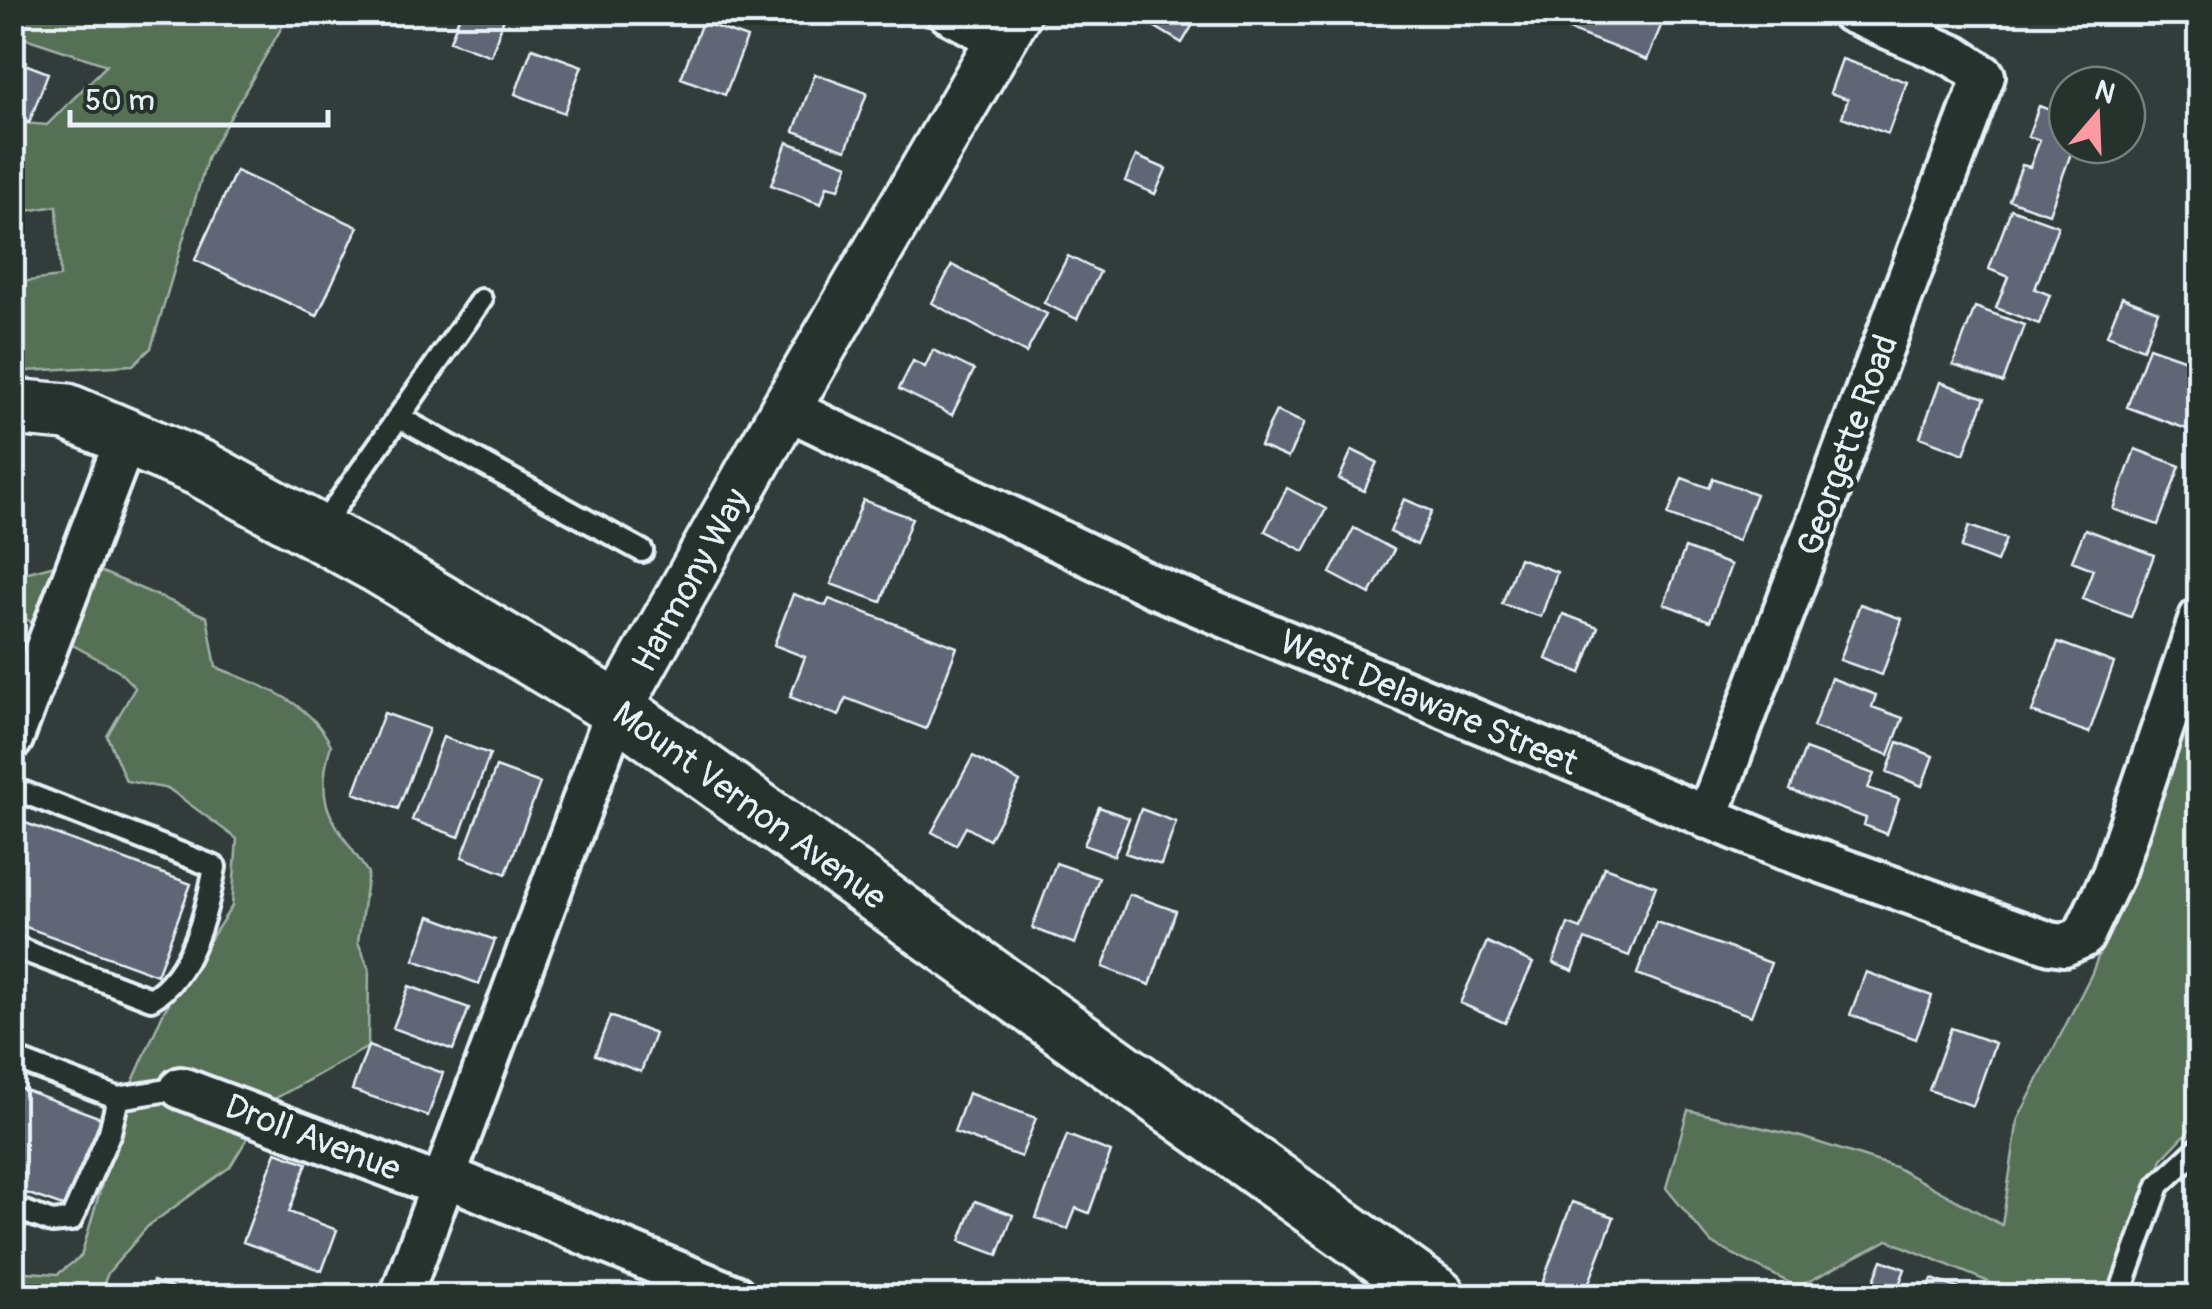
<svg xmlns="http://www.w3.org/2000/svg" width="2212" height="1309" font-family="Pangolin,sans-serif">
	<rect width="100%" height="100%" fill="#323d3b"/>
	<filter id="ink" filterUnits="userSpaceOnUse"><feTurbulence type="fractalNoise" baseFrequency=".01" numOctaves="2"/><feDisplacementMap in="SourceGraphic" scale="20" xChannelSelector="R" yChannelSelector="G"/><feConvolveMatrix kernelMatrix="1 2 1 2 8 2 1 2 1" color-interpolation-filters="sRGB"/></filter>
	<g filter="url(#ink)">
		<path fill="#567056" stroke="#9fb0a7" stroke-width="2.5" d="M 13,12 L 290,13 L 208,156 L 151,348 L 133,365 L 26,371 L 13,365 L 13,283 L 60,277 L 57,206 L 13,213 L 13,122 L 47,125 L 107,65 L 13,34 Z
			M 74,560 L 207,617 L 216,667 C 261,686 308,699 331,745 C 312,808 335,822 368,873 L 358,942 L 369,969 L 368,1047 L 269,1102 L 230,1167 L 148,1226 L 108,1273 L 99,1296 L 13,1296 L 12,1271 L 58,1274 L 81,1256 L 130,1088 L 164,1011 L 232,906 L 237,839 L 169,789 L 126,781 L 107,736 L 135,688 L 118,670 L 13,612 L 13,576 Z
			M 2199,683 L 2199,1120 L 2162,1159 L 2112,1296 L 2065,1296 L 2029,1282 L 2003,1288 L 1888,1240 L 1798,1287 L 1711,1243 L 1666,1188 L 1688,1110 L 1801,1137 L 1895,1167 L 2002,1225 L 2018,1119 L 2092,973 Z"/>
		<path fill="#606674" stroke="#e8f1f8" stroke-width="2.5" d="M 461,12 L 506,12 L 491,56 L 450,41 Z
			M 1130,12 L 1191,12 L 1198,16 L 1182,43 Z
			M 1555,12 L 1641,12 L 1663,21 L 1647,60 L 1551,23 Z
			M 702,22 L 747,38 L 725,95 L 681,78 Z
			M 532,48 L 582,66 L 564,113 L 515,94 Z
			M 12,59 L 48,73 L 29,123 L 12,117 Z
			M 1842,59 L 1907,82 L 1888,134 L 1842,117 L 1848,99 L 1830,93 Z
			M 815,74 L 867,93 L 846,150 L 794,131 Z
			M 2039,106 L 2067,116 L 2067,145 L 2096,145 L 2091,160 L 2071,153 L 2049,214 L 2009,200 L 2022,165 L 2030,167 L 2040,140 L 2028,136 Z
			M 787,142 L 848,165 L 839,189 L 827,186 L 821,204 L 771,185 Z
			M 1136,156 L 1166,169 L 1155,194 L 1125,181 Z
			M 236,171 L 358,227 L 317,316 L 195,260 Z
			M 2011,209 L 2058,226 L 2035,289 L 2050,295 L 2039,324 L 1996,308 L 2008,277 L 1989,269 Z
			M 1068,256 L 1100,272 L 1077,319 L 1044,303 Z
			M 952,265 L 1047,314 L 1026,353 L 932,303 Z
			M 2122,297 L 2158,311 L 2143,349 L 2107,335 Z
			M 1975,307 L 2024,325 L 2003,383 L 1953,365 Z
			M 2149,347 L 2200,365 L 2200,434 L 2127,407 Z
			M 933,350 L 974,370 L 952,415 L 899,389 L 913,361 L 925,367 Z
			M 1940,382 L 1985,398 L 1964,454 L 1920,437 Z
			M 1276,411 L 1304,423 L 1288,458 L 1260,446 Z
			M 2135,449 L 2180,466 L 2158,525 L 2113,509 Z
			M 1352,450 L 1377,462 L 1364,491 L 1339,479 Z
			M 1682,478 L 1709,488 L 1713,478 L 1756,494 L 1738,541 L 1668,515 Z
			M 1287,488 L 1326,509 L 1304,551 L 1265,531 Z
			M 1404,499 L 1432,511 L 1417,545 L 1390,532 Z
			M 863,500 L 912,518 L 881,602 L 831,584 Z
			M 1969,526 L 2006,539 L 1997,562 L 1961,548 Z
			M 1354,528 L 1394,550 L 1370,594 L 1330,573 Z
			M 2085,529 L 2154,555 L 2131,617 L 2082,599 L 2093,569 L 2072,561 Z
			M 1685,548 L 1731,565 L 1710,621 L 1664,604 Z
			M 1519,558 L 1557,572 L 1541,617 L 1502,604 Z
			M 793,594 L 826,606 L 829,599 L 957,647 L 926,729 L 846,698 L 839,716 L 790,697 L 805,657 L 774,645 Z
			M 1860,604 L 1902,619 L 1882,675 L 1840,660 Z
			M 1563,614 L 1598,627 L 1581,673 L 1546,659 Z
			M 2058,642 L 2114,663 L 2089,733 L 2032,712 Z
			M 1831,678 L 1876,695 L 1872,707 L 1903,718 L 1889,755 L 1813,727 Z
			M 384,713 L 429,729 L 398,809 L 354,793 Z
			M 443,737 L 490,754 L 459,837 L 412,820 Z
			M 1898,742 L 1933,756 L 1922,786 L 1887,772 Z
			M 1805,749 L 1874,774 L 1868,788 L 1899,799 L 1887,834 L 1864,825 L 1866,818 L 1790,790 Z
			M 973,756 L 1020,782 L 989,840 L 966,827 L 956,845 L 932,832 Z
			M 496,767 L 540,783 L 506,874 L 462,857 Z
			M 1099,807 L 1129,818 L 1114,856 L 1084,845 Z
			M 1141,809 L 1176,822 L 1161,865 L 1125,853 Z
			M 12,818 L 191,884 L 157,975 L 12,922 Z
			M 1056,863 L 1099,878 L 1075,944 L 1032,928 Z
			M 1604,867 L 1656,886 L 1629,956 L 1585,939 L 1573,971 L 1553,963 L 1568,924 L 1581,929 Z
			M 1129,894 L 1176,911 L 1150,985 L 1103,967 Z
			M 430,916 L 495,940 L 479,984 L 414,960 Z
			M 1656,922 L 1771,963 L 1751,1016 L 1637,974 Z
			M 1487,942 L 1533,963 L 1505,1023 L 1460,1003 Z
			M 1866,972 L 1932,996 L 1916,1039 L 1850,1015 Z
			M 409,986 L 469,1008 L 453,1050 L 393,1028 Z
			M 610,1016 L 655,1034 L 641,1072 L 595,1055 Z
			M 1951,1028 L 1995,1043 L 1973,1106 L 1929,1090 Z
			M 368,1046 L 443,1073 L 428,1116 L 352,1090 Z
			M 12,1085 L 101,1118 L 68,1208 L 12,1188 Z
			M 968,1093 L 1036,1118 L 1021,1157 L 954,1132 Z
			M 1067,1135 L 1111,1152 L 1089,1213 L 1076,1208 L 1068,1229 L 1036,1218 Z
			M 276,1152 L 307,1163 L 289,1212 L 337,1230 L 322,1271 L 243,1242 Z
			M 975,1201 L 1013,1215 L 998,1255 L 960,1241 Z
			M 1572,1202 L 1614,1217 L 1584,1296 L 1542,1284 Z
			M 2200,1258 L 2200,1296 L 2185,1296 Z
			M 1882,1260 L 1905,1269 L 1895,1296 L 1868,1296 Z
			M 1932,1279 L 1974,1294 L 1973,1296 L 1925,1296 Z
			M 153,1281 L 196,1296 L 148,1296 Z
			M 266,1284 L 298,1296 L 261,1296 Z"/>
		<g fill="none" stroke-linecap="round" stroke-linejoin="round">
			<defs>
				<path id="service" d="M 398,417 L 642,551
					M 319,530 L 481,300
					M 12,788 L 215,867 C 207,911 192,975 151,999 L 12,946
					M 12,1058 L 118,1098 L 110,1132 L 71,1220 L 52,1222 L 12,1207
					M 118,1098 L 181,1088
					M 2119,1296 L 2159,1185 L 2200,1147"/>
				<path id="minor" d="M 948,12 L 1001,40
					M 786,408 L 1152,586 L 1782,848 L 2050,943 L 2064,945 L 2083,937 L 2113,874 L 2200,618
					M 12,739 L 127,436
					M 1707,818 L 1984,76 L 1954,56 L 1851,12
					M 181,1088 L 444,1187
					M 448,1177 L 735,1296
					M 401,1296 L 617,709"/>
				<path id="tertiary" d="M 617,709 L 786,408 L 1017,12"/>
				<path id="secondary" d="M 12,407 L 67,412 L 200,468 L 376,564 L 617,709 L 1437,1296"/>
			</defs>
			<use href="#service" stroke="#e8f1f8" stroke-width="28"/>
			<use href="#minor" stroke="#e8f1f8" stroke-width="48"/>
			<use href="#tertiary" stroke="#e8f1f8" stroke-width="55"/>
			<use href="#secondary" stroke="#e8f1f8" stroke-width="62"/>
			<use href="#service" stroke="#26332d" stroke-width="20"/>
			<use href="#minor" stroke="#26332d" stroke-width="40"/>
			<use href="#tertiary" stroke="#26332d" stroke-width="48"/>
			<use href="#secondary" stroke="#26332d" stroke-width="55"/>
		</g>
	</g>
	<g text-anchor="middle" stroke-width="8" stroke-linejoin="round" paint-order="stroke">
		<g font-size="35" fill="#e8f1f8" stroke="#26332d">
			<text transform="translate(1847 445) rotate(-70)" y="12">Georgette Road</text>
			<text transform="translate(690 580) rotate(-61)" y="12">Harmony Way</text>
			<text transform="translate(1429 702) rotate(23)" y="12">West Delaware Street</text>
			<text transform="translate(750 805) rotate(36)" y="12">Mount Vernon Avenue</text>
			<text transform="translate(313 1137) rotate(21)" y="12">Droll Avenue</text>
		</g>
	</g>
	<rect width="2212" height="1309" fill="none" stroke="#26332d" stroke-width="50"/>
	<rect x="25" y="25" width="2162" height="1259" fill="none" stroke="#e8f1f8" stroke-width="4" filter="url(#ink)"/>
	<g transform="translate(2097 115) rotate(19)"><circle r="48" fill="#26332d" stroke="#747f7e" stroke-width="2.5"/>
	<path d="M0-8L18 38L0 25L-18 38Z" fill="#ff9aa2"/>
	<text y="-15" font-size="28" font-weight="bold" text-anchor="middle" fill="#e8f1f8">N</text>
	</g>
	<path d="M70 110v15h258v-15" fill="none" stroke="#e8f1f8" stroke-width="5"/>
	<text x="85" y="110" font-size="30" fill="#e8f1f8" stroke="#26332d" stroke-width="8" paint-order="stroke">50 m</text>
</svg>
